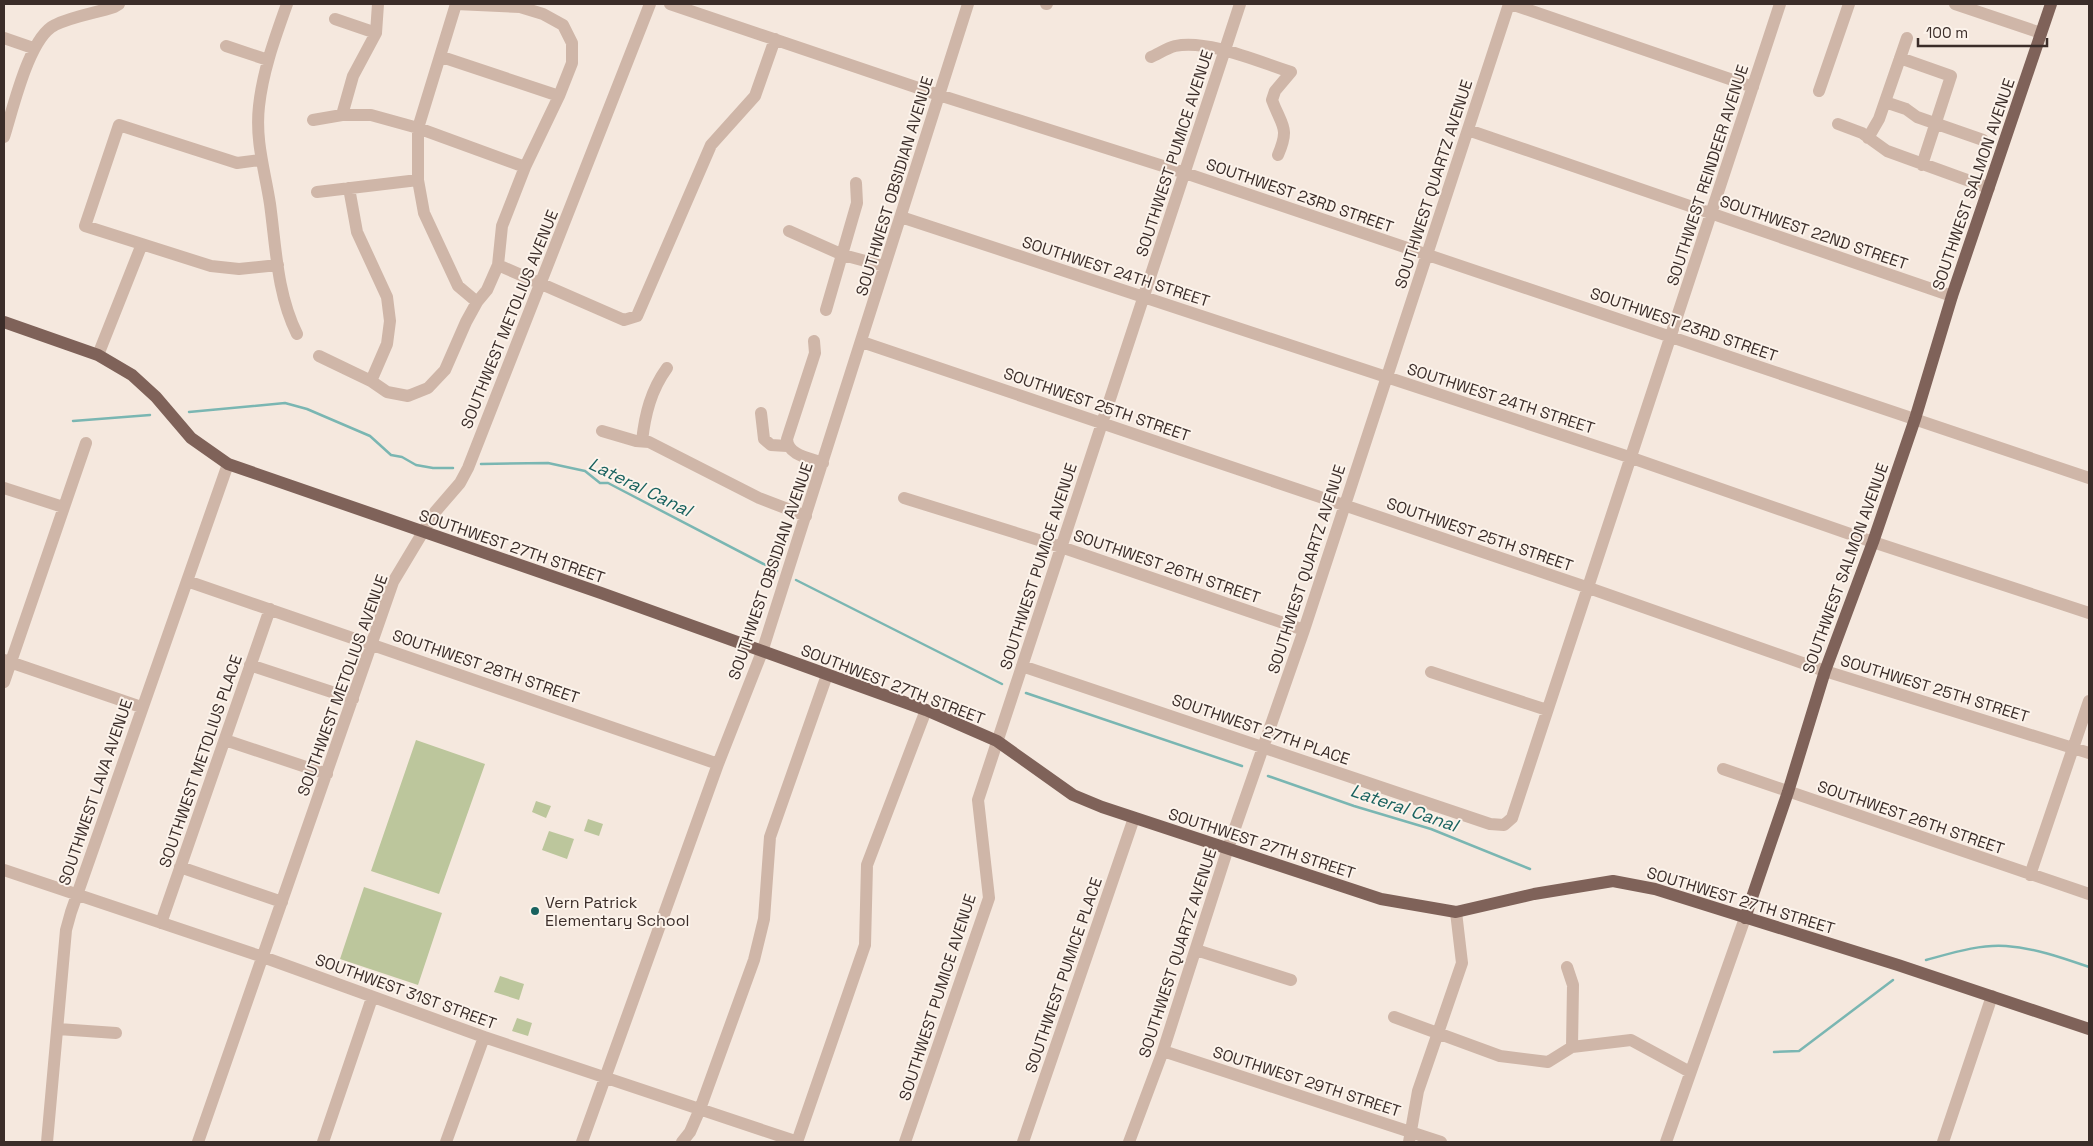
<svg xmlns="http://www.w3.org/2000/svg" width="2093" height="1146" font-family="'Space Grotesk',sans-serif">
	<rect width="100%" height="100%" fill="#f5e8de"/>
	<path fill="#bcc69c" d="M 416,740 L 485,764 L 439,894 L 371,871 Z
		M 536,801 L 551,806 L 546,818 L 532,812 Z
		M 588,819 L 603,824 L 599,836 L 584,831 Z
		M 549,831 L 574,839 L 567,859 L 542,850 Z
		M 364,887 L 442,913 L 418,985 L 340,959 Z
		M 500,976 L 524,984 L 519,1000 L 494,992 Z
		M 517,1018 L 532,1023 L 528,1036 L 512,1031 Z"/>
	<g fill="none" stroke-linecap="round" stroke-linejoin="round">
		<path stroke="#7ab6b2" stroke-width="2.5" d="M 189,412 L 285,403 L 307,409 L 370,436 L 391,455 L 402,457 L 416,465 L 433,468 L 453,468
			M 73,421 L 150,415
			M 481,464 L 548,463 L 585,471 L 600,483 L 608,483 L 777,571
			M 796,580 L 1002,684
			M 1026,693 L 1242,766
			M 1268,776 L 1354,806 L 1431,829 L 1530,869
			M 1926,960 C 1952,953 1980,944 2006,946 C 2035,948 2063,958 2089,967
			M 1774,1052 L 1799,1051 L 1893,980"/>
		<path stroke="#cfb6a8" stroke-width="12" d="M 287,4 C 275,38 263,70 259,106 C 255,141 265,171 270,204 C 276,248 277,294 297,334
			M 456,4 L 418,128 L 418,180 L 424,213 L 458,286 L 477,302
			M 670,4 L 939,95 L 1185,173 L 2089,478
			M 1046,4 L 1047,4
			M 1511,4 L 1753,87
			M 1955,4 L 2041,33
			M 335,19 L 376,33
			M 4,38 L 33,48
			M 226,46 L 268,60
			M 442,57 L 559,96
			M 1151,57 C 1158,54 1167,48 1175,46 C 1208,39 1259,62 1291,72 L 1275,91 L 1272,100 C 1282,127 1290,127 1278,155
			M 1900,58 L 1951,76 L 1922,165
			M 1819,91 L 1849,4
			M 1885,102 L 1906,109 L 1917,117 L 1983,140
			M 342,115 L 353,76 L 376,33 L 378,4
			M 313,120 L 342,115 L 371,115 L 418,128 L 525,167
			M 1838,124 L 1862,133 L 1887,151 L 1989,188
			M 1468,130 L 1952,296
			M 4,137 C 13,109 29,37 55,25 C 73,16 96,13 114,7 L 119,4
			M 1868,138 L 1879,119 L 1907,38
			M 260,160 L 237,163 L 119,125 L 85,226 L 211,266 L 239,269 L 278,265
			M 349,188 L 357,232 L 387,297 L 390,321 L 387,344 L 371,381
			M 317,192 L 418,180
			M 901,217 L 1629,457 L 1873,542 L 2089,613
			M 789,231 L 843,255 L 884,266
			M 498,265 L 624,320 L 637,316 L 711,145 L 755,96 L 775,39
			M 826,310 L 857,203 L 856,183
			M 814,341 L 815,353 L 787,439 C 788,456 810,458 823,463
			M 862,342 L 1589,588 L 1825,671 L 2089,753
			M 98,355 L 142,244
			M 319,356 L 371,381 L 387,392 L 408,396 L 428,388 L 445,370 L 466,322 L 477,302 L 487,290 L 498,265 L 502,226 L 525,167 L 559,96 L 572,63 L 572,43 L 563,25 L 543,14 L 520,7 L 456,4
			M 761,413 L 764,439 L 771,445 L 787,446
			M 602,431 L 636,441 L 649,442 L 759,498 L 806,516
			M 642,441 C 645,414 651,390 667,368
			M 4,488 L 63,507
			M 904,498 L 1061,547 L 1304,630
			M 187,581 L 718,764
			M 4,660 L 141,707
			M 250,665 L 353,699
			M 1022,666 L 1490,824 L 1504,825 L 1512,818 L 1780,4
			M 1431,672 L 1547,710
			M 4,682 L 86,443
			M 225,740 L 327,774
			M 1723,769 L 2089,894
			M 180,867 L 282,902
			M 4,870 L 263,957 L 484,1037 L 798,1142
			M 2030,875 L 2089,701
			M 161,923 L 270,609
			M 1196,950 L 1291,980
			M 1567,967 L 1573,985 L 1572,1047
			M 1394,1017 L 1500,1056 L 1548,1062 L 1572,1047 L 1631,1040 L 1690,1072
			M 58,1029 L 116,1033
			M 1163,1051 L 1441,1142
			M 47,1142 L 66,930 L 71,912 L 228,464
			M 198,1142 L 393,582 L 435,512 L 460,483 L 468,468 L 650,4
			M 323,1142 L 372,998
			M 446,1142 L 484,1037
			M 582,1142 L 718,764 L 762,652 L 968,4
			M 682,1142 L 690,1132 L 700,1109 L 754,960 L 764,919 L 770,837 L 827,675
			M 797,1142 L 865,945 L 867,865 L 926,710
			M 905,1142 L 989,898 L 978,800 L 1240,4
			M 1023,1142 L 1134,818
			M 1129,1142 L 1163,1051 L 1228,848 L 1304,630 L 1509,4
			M 1409,1142 L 1418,1091 L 1462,963 L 1456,912
			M 1666,1142 L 1745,918
			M 1943,1142 L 1992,996"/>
		<path stroke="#7f6259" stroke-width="12" d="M 4,322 L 98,355 L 132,375 L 156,397 L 191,438 L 228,464 L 601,593 L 926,710 L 997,741 L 1073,795 L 1102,807 L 1381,899 L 1456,912 L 1534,894 L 1613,881 L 1655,889 L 1898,965 L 2089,1029
			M 1745,918 L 1788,792 L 1825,671 L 1873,542 L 1915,419 L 1952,296 L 2051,4"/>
	</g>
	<circle fill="#19625f" stroke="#fcf3eb" stroke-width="2" cx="535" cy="911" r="5"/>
	<g text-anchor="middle" stroke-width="4" stroke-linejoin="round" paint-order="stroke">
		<g font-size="16" fill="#3b2d29" stroke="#fcf3eb">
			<text transform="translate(1174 153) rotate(-72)" y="6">SOUTHWEST PUMICE AVENUE</text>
			<text transform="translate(1707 175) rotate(-72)" y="6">SOUTHWEST REINDEER AVENUE</text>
			<text transform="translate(1433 184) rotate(-72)" y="6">SOUTHWEST QUARTZ AVENUE</text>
			<text transform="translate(1973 184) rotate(-71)" y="6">SOUTHWEST SALMON AVENUE</text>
			<text transform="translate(894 186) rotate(-73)" y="6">SOUTHWEST OBSIDIAN AVENUE</text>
			<text transform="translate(1300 195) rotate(19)" y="6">SOUTHWEST 23RD STREET</text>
			<text transform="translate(1814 232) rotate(19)" y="6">SOUTHWEST 22ND STREET</text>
			<text transform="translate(1116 271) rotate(18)" y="6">SOUTHWEST 24TH STREET</text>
			<text transform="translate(509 319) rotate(-68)" y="6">SOUTHWEST METOLIUS AVENUE</text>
			<text transform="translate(1684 324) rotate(19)" y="6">SOUTHWEST 23RD STREET</text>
			<text transform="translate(1501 398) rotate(18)" y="6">SOUTHWEST 24TH STREET</text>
			<text transform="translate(1097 404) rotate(19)" y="6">SOUTHWEST 25TH STREET</text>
			<text transform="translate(1480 534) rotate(19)" y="6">SOUTHWEST 25TH STREET</text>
			<text transform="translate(512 546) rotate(19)" y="6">SOUTHWEST 27TH STREET</text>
			<text transform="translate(1038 566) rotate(-72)" y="6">SOUTHWEST PUMICE AVENUE</text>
			<text transform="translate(1167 566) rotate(19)" y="6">SOUTHWEST 26TH STREET</text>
			<text transform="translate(1845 568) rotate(-70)" y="6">SOUTHWEST SALMON AVENUE</text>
			<text transform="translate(1306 569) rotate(-72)" y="6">SOUTHWEST QUARTZ AVENUE</text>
			<text transform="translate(770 571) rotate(-71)" y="6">SOUTHWEST OBSIDIAN AVENUE</text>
			<text transform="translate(486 666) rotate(19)" y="6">SOUTHWEST 28TH STREET</text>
			<text transform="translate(893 684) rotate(21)" y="6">SOUTHWEST 27TH STREET</text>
			<text transform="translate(342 685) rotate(-70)" y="6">SOUTHWEST METOLIUS AVENUE</text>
			<text transform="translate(1935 688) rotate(17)" y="6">SOUTHWEST 25TH STREET</text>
			<text transform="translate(1261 729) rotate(19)" y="6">SOUTHWEST 27TH PLACE</text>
			<text transform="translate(200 761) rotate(-71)" y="6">SOUTHWEST METOLIUS PLACE</text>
			<text transform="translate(95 792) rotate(-71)" y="6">SOUTHWEST LAVA AVENUE</text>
			<text transform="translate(1911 817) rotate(19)" y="6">SOUTHWEST 26TH STREET</text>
			<text transform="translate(1262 843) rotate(18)" y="6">SOUTHWEST 27TH STREET</text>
			<text transform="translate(1741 900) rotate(17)" y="6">SOUTHWEST 27TH STREET</text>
			<text transform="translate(1177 953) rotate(-72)" y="6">SOUTHWEST QUARTZ AVENUE</text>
			<text transform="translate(1063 975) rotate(-71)" y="6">SOUTHWEST PUMICE PLACE</text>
			<text transform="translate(406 991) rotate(20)" y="6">SOUTHWEST 31ST STREET</text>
			<text transform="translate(937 997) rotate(-72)" y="6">SOUTHWEST PUMICE AVENUE</text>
			<text transform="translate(1307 1081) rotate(18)" y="6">SOUTHWEST 29TH STREET</text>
		</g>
		<g font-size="16" fill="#3b2d29" stroke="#fcf3eb" text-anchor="start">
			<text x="545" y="908">Vern Patrick<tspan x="545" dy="18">Elementary School</tspan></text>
		</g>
		<g font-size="18" font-style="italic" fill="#19625f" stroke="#fcf3eb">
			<text transform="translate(640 487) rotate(26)" y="6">Lateral Canal</text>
			<text transform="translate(1404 808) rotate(19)" y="6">Lateral Canal</text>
		</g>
	</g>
	<rect width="2093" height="1146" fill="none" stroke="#3b2d29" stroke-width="10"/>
	<path d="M1918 38v8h129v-8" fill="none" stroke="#3b2d29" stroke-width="2.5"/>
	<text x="1926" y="38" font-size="15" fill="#3b2d29" stroke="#fcf3eb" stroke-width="4" paint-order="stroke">100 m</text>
</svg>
